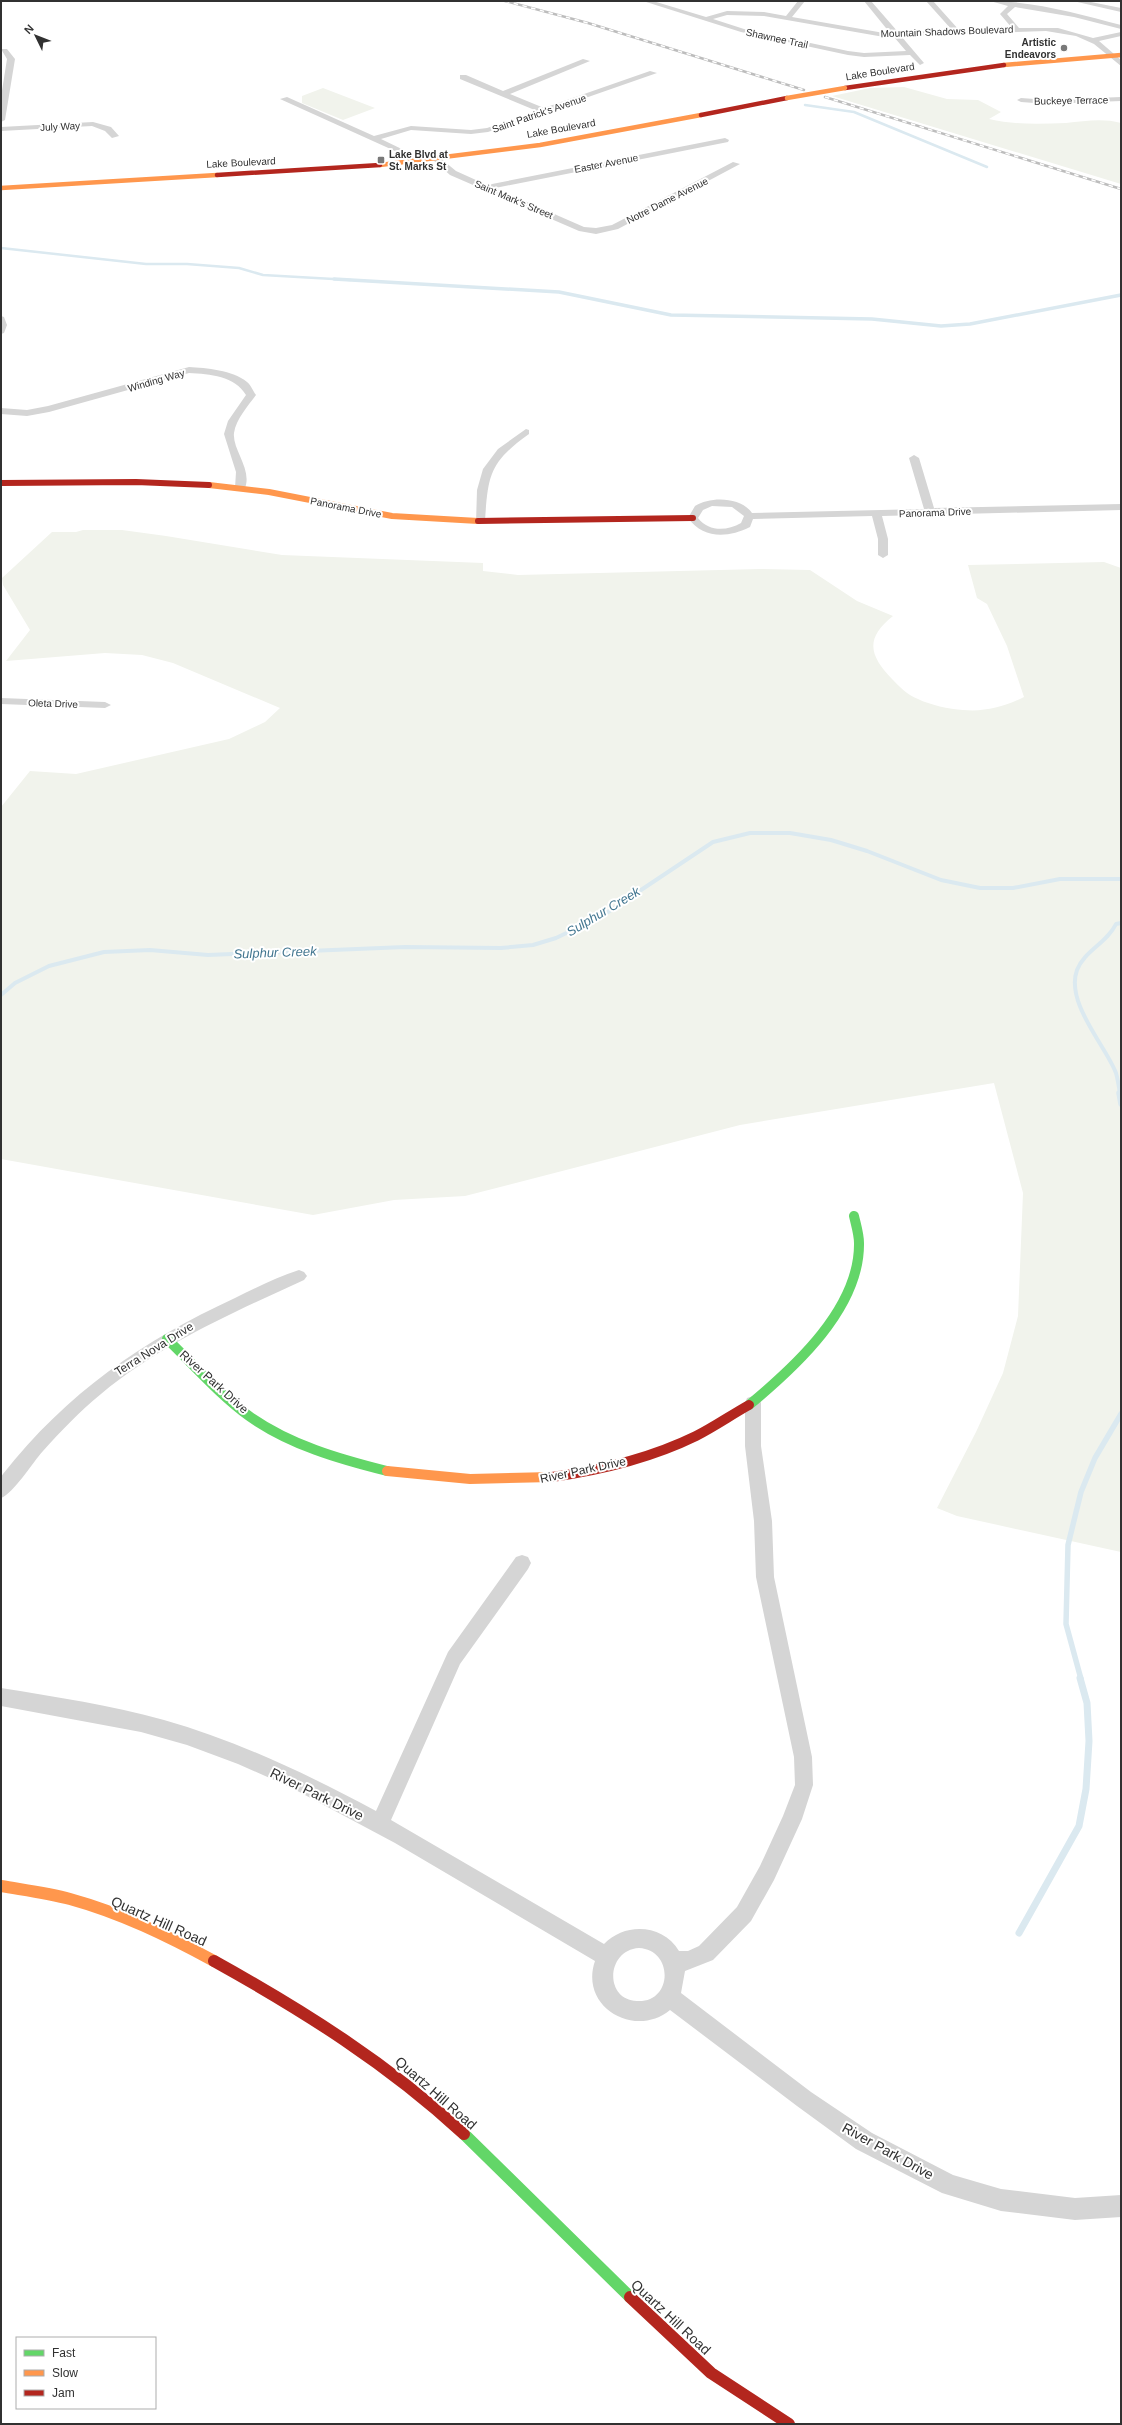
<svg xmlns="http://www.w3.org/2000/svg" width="1122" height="2425" font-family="Arial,sans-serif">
	<rect width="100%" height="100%" fill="#fff"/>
	<path fill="#f1f3ec" d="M 904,87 L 947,99 L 978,100 L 1001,112 L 989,119 C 1014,125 1040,124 1066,123 C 1085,121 1103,118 1121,123 L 1121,184 L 832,96 L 870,88 Z
		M 323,88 L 375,108 L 343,120 L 302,103 L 302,96 Z
		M 83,530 L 122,530 L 166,536 L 282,555 L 483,563 L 483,571 L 518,575 L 760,569 L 810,570 L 857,601 L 893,616 C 864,639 870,656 892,679 C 900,687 907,695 918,699 C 930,705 949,709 963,710 C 985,712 1004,707 1024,697 L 1007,646 L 987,604 L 977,598 L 968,565 L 1104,562 L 1121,568 L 1121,1552 L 957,1516 L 937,1508 L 976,1432 L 1003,1373 L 1018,1316 L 1023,1193 L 994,1083 L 740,1125 L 465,1196 L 394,1200 L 313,1215 L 1,1159 L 1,807 L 30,771 L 76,774 L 229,739 L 265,722 L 280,708 L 173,663 L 142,655 L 105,653 L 6,661 L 30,630 L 3,585 L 2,578 L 52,532 L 76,532 Z"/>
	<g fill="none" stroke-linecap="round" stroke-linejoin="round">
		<path stroke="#dbe9f0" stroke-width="2.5" d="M 805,105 L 854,112 L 987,167
			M 1,248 L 146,264 L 187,264 L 239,268 L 263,275 L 351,280"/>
		<path stroke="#dbe9f0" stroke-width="3.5" d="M 334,279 L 559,292 L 671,315 L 872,319 L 941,326 L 970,324 L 1121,295"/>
		<path stroke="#dbe9f0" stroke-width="4" d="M 1,995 L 15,983 L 49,966 L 104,952 L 150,950 L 208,955 L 405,947 L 501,948 L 533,945 L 556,938 L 602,916 L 713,842 L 750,833 L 790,833 L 831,840 L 867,851 L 941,880 L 980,888 L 1013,888 L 1060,879 L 1121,879
			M 1120,1094 C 1119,1087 1118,1080 1116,1073 C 1106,1046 1065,1003 1077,970 C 1084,951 1107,943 1116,924 L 1121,923"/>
		<path stroke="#dbe9f0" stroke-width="5.5" d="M 1119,1093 L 1121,1104
			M 1081,1679 L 1066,1624 L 1068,1545 L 1081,1492 L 1095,1458 L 1121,1414"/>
		<path stroke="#dbe9f0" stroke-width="7" d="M 1019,1933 L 1079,1826 L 1086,1789 L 1089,1741 L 1087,1703 L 1080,1678"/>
		<path fill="#d5d5d5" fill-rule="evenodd" d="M 643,1 L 653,1 L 706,17 L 727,11 L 764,12 L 786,16 L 798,1 L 805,1 L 792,17 L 884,33 L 890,33 L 864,1 L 871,1 L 898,32 L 952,30 L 926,1 L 933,1 L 959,30 L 1012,28 L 1000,14 L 1008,6 L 990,1 C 1034,1 1079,14 1121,25 L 1121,29 L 1074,17 L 1015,7 L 1007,14 L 1019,28 L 1058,28 L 1093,38 L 1121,32 L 1121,36 L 1099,41 L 1121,60 L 1121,66 L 1094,44 L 1076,36 L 1046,31 L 901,36 L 924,63 L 920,65 L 910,55 L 864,57 L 848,55 L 741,32 ZM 727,15 L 764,16 L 884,37 L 894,37 L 906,51 L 864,53 L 848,51 L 744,29 L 713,19 Z
			M 1073,1 L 1086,1 L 1121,8 L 1121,12 Z
			M 1,49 L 7,49 L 15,59 L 5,120 L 1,122 L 1,97 L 7,59 Z
			M 583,59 L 590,61 L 510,94 L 544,108 L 650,71 L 657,73 L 488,132 L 471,134 L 411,130 L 381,139 L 412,154 L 417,162 L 413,164 L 395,151 L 280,99 L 287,97 L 374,136 L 411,126 L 471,130 L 487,128 L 537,111 L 460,79 L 460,75 L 466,75 L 503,91 Z
			M 1121,97 L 1121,101 L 1048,104 L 1021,102 L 1017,100 L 1021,98 L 1048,100 Z
			M 93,122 L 111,127 L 119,136 L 112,138 L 105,131 L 92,126 L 1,131 L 1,127 Z
			M 725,138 L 729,140 L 728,142 L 495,188 L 584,227 L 596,228 L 612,225 L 733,162 L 740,164 L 618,229 L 596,234 L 579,231 L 450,175 L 432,159 L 439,157 L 456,171 L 487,185 Z
			M 1,316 L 4,317 L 7,325 L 4,333 L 1,334 Z
			M 189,367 C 206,368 233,370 247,382 C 251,385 253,391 256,395 C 248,406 236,419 234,433 C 232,450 254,471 244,490 L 236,490 L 235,488 L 236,472 L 224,434 L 228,421 L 246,395 C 235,376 210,374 189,373 L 49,412 L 27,416 L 1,414 L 1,408 L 27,410 L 48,406 Z
			M 526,429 L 529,430 L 529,434 C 490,462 488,474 485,521 L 480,524 L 476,523 L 477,490 L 483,469 L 498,449 Z
			M 914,455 L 919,458 L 934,508 L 1121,504 L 1121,510 L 882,516 L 888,539 L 888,555 L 883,558 L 878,555 L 878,539 L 872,516 L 753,519 L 750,527 C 728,538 703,539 688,518 L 695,506 C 711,496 741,497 752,513 L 924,509 L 909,458 ZM 712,506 L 732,507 L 744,516 L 741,523 C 727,531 709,532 698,518 L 703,510 Z
			M 1,698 L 105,702 L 111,705 L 105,708 L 1,704 Z
			M 299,1270 L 304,1272 L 307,1276 L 304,1280 C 234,1312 161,1344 101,1394 C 80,1411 61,1431 43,1451 C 33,1462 13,1494 1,1498 L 1,1477 L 3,1474 C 67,1393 142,1341 235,1298 C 256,1288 277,1277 299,1270 Z
			M 753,1396 L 759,1398 L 761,1403 L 761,1446 L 772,1521 L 774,1577 L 812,1757 L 813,1785 L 802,1819 L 774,1880 L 751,1921 L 713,1960 L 685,1971 L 681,1993 L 811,2092 L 872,2133 L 953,2175 L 1001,2189 L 1075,2198 L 1121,2195 L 1121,2217 L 1075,2220 L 1001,2211 L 942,2193 L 856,2149 L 797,2106 L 670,2010 C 635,2039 579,2007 595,1961 L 395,1843 L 290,1787 L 238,1764 L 187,1745 L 141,1732 L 1,1706 L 1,1688 C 56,1697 111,1705 164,1720 C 238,1741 309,1775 376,1811 L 448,1652 L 516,1557 L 522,1555 L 528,1557 L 531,1563 L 528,1569 L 460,1664 L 391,1820 L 604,1944 C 625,1922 663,1924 679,1951 L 688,1951 L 699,1946 L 737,1907 L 760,1866 L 783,1816 L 795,1785 L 794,1757 L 756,1577 L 754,1521 L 745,1446 L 745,1403 L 747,1398 ZM 639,1948 C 674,1950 673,2003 637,2001 C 604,2000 606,1950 639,1948 Z"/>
		<path stroke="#63d668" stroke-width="10" d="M 167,1339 C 194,1365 219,1394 249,1416 C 290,1445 339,1459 387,1471
			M 749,1405 C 795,1367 860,1308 859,1243 C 859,1234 856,1225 854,1216"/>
		<path stroke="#63d668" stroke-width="12" d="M 464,2134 L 630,2297"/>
		<path stroke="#ff974d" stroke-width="4.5" d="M 1004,65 L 1121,55
			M 380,165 L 540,145 L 701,115
			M 1,188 L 217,175"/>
		<path stroke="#ff974d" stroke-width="6" d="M 209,485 L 269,492 L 392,516 L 478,521"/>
		<path stroke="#ff974d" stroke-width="10" d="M 387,1471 L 470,1479 L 552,1477"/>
		<path stroke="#ff974d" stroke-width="12" d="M 1,1886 C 24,1890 48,1893 70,1899 C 121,1913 168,1936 214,1961"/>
		<path stroke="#b3261e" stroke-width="4.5" d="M 845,88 L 1004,65
			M 701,115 L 787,98
			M 217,175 L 380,165"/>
		<path stroke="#b3261e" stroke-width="6" d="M 1,483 L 136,482 L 209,485
			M 478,521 L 693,518"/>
		<path stroke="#b3261e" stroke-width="10" d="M 552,1477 C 602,1470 651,1458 696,1436 C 714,1427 731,1415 749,1405"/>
		<path stroke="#b3261e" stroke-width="12" d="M 214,1961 C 304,2011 388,2064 464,2134
			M 630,2297 L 711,2373 L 789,2424"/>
		<defs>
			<path id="rail" d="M 505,1 L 588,23 L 804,90
				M 825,97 L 1121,189"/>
		</defs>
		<use href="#rail" stroke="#bdbdbd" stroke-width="2.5"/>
		<use href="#rail" stroke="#fff" stroke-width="1.5" stroke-dasharray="4.5" stroke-linecap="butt"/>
		<path stroke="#ff974d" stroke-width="4.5" d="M 787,98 L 845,88"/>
	</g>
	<g fill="#797979" stroke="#fff" stroke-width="1.5">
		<circle cx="1064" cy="48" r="4"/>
		<rect x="377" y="156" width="8" height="8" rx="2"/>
	</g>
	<g text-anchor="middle" stroke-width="4" stroke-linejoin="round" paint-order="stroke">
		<g font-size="10" fill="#313131" stroke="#fff">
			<text transform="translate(947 31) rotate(-2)" y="4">Mountain Shadows Boulevard</text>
			<text transform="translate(777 38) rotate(12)" y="4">Shawnee Trail</text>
			<text transform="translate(880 71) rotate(-9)" y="4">Lake Boulevard</text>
			<text transform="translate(1071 100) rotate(-1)" y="4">Buckeye Terrace</text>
			<text transform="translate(539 113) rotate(-19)" y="4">Saint Patrick's Avenue</text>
			<text transform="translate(60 126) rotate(-3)" y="4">July Way</text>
			<text transform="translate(561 128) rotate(-10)" y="4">Lake Boulevard</text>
			<text transform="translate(241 162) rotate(-3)" y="4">Lake Boulevard</text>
			<text transform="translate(606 163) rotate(-11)" y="4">Easter Avenue</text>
			<text transform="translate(514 199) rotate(23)" y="4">Saint Mark's Street</text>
			<text transform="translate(667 200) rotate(-27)" y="4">Notre Dame Avenue</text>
			<text transform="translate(156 380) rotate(-16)" y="4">Winding Way</text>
			<text transform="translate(346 507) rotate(11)" y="4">Panorama Drive</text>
			<text transform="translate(935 512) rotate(-2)" y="4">Panorama Drive</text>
			<text transform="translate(53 703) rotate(2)" y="4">Oleta Drive</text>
		</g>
		<g font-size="10" font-weight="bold" fill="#313131" stroke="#fff" text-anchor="end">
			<text x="1056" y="46">Artistic<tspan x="1056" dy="12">Endeavors</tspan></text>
			<text x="389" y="158" text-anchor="start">Lake Blvd at<tspan x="389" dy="12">St. Marks St</tspan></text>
		</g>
		<g font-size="12" fill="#313131" stroke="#fff">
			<text transform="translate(154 1349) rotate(-32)" y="4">Terra Nova Drive</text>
			<text transform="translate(214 1382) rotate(42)" y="4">River Park Drive</text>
			<text transform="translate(583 1470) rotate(-12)" y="4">River Park Drive</text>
		</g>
		<g font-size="13" font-style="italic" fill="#427690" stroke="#fff">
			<text transform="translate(603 911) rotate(-31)" y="5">Sulphur Creek</text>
			<text transform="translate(275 952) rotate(-2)" y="5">Sulphur Creek</text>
		</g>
		<g font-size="14" fill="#313131" stroke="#fff">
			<text transform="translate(317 1794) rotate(26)" y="5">River Park Drive</text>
			<text transform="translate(159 1921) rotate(24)" y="5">Quartz Hill Road</text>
			<text transform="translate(436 2093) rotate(41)" y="5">Quartz Hill Road</text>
			<text transform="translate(888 2151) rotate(29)" y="5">River Park Drive</text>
			<text transform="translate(671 2317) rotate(43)" y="5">Quartz Hill Road</text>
		</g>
	</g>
	<rect width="1122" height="2425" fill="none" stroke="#313131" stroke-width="4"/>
	<rect x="16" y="2337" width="140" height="72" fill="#ffffff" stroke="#adadad"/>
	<rect x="24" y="2350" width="20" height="6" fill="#63d668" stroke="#adadad"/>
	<text x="52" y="2357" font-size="12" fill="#313131">Fast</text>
	<rect x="24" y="2370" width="20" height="6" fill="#ff974d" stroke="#adadad"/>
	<text x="52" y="2377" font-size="12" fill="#313131">Slow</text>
	<rect x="24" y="2390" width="20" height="6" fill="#b3261e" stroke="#adadad"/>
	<text x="52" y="2397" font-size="12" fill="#313131">Jam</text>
	<g transform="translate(36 36) rotate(313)" stroke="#ffffff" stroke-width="3" paint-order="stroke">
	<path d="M0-3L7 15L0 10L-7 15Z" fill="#313131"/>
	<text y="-6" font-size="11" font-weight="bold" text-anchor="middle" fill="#313131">N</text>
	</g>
</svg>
